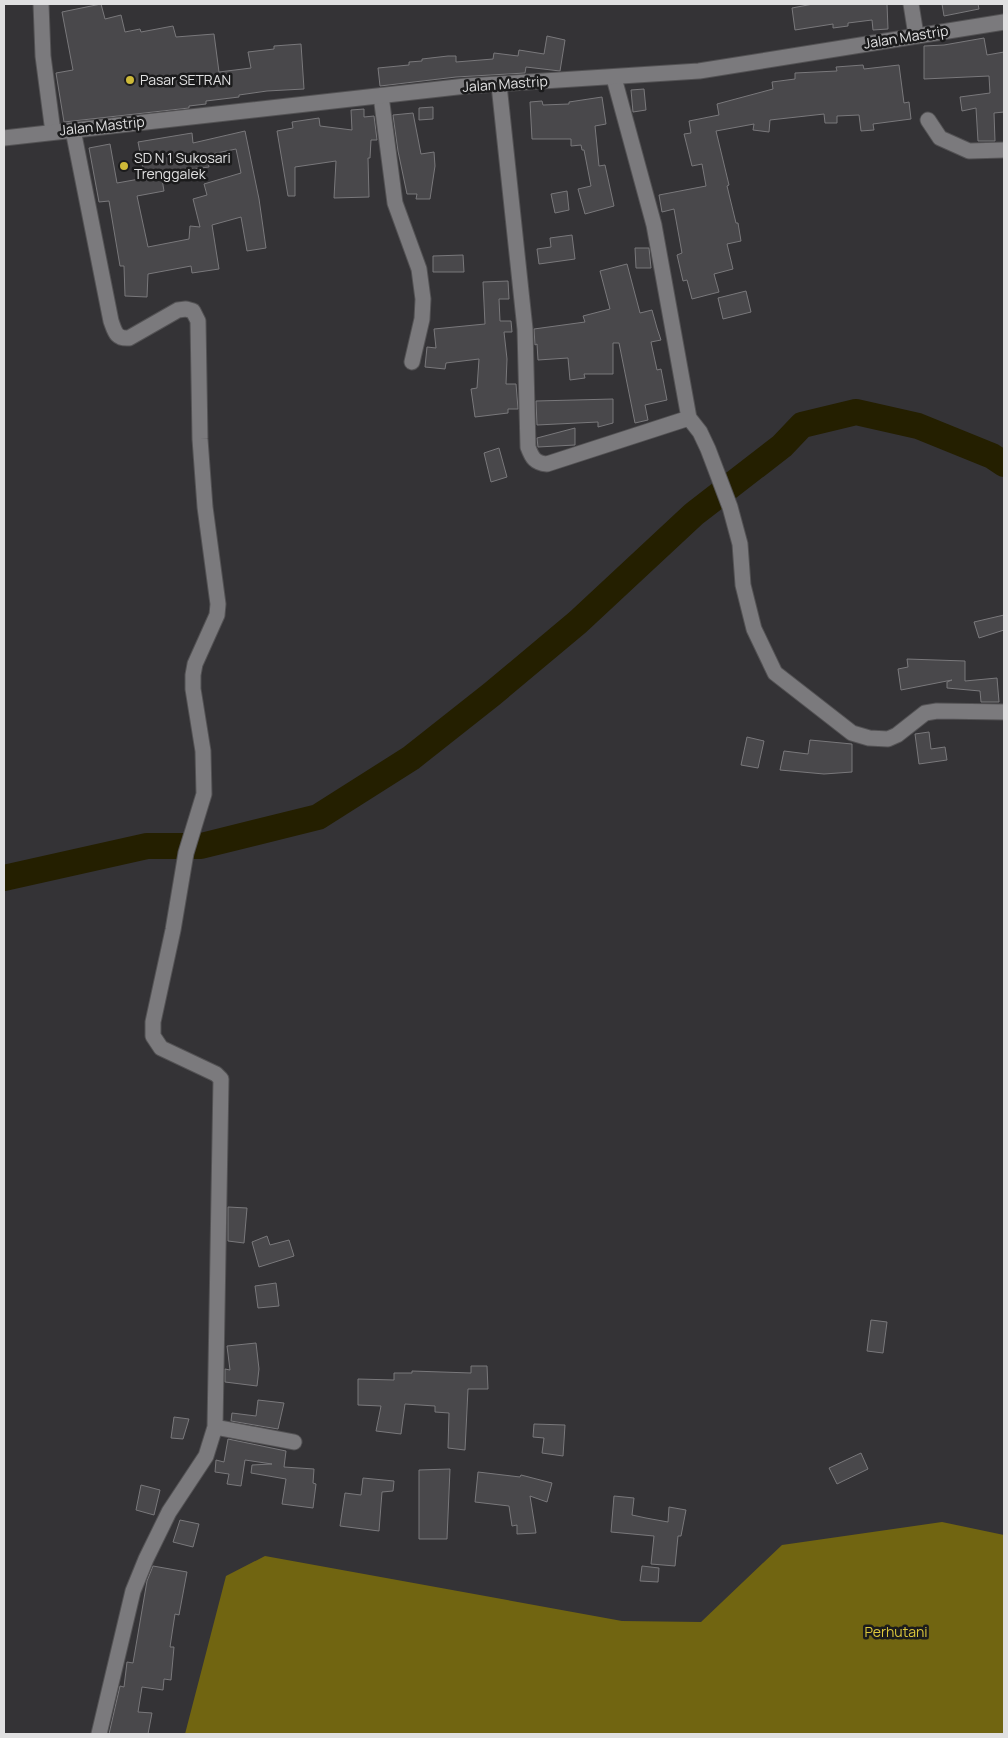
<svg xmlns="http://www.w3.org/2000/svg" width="1008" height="1738" font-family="Manrope,sans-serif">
	<rect width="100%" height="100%" fill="#343336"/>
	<path fill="#716511" d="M 942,1522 L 1004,1535 L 1004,1734 L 185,1734 L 226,1576 L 265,1556 L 622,1621 L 701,1622 L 782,1545 Z"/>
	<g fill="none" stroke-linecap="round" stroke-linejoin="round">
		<path stroke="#241f00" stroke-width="26" d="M 4,878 L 147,846 L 201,846 L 318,817 L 411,758 L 492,694 L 578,622 L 694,514 L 782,446 L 802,425 L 856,412 L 918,426 L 992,456 L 1004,464"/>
	</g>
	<path fill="#49484b" stroke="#79787b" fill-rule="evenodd" d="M 101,4 L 105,19 L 121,15 L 125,32 L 140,29 L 141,32 L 173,26 L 176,37 L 214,34 L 219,72 L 251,68 L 248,52 L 274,49 L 274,46 L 301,44 L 304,89 L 267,91 L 239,95 L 239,97 L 206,101 L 206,104 L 189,106 L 189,108 L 64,122 L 56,73 L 73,70 L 62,12 Z
		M 813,4 L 887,4 L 888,29 L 873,30 L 872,20 L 848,23 L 848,26 L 833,28 L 833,24 L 795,30 L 792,8 Z
		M 942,4 L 978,4 L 979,9 L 944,16 Z
		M 547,36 L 565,40 L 560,71 L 526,67 L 525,73 L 456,77 L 380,86 L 378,68 L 409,65 L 409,62 L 422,61 L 422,59 L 448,56 L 456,56 L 456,62 L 493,59 L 494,53 L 518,56 L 519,50 L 544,54 Z
		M 984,38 L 987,55 L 1004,52 L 1004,112 L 994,113 L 995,141 L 978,141 L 976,108 L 962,111 L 960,97 L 990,93 L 989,76 L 924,79 L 924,46 L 944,45 Z
		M 863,65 L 864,69 L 899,65 L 904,103 L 909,102 L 911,119 L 873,124 L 874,130 L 861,131 L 859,115 L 837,116 L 837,123 L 825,123 L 824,114 L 770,120 L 769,132 L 753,130 L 754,124 L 716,131 L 729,185 L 727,186 L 736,223 L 738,223 L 741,241 L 727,244 L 733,269 L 714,274 L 719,292 L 692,299 L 687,280 L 683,281 L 677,255 L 682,253 L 674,209 L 662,212 L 659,195 L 706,186 L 702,164 L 692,166 L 684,134 L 691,133 L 689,121 L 719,115 L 717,104 L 773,89 L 772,82 L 795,79 L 795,73 L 837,71 L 836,67 Z
		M 644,89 L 646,110 L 633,112 L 631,90 Z
		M 602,97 L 606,124 L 595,126 L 599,166 L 605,165 L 614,206 L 585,214 L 578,189 L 591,186 L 584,150 L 582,150 L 581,145 L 571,146 L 571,139 L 532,139 L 530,102 L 542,101 L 543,105 L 569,104 L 569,102 Z
		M 433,107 L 433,119 L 419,120 L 419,108 Z
		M 364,109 L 364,117 L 374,116 L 377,140 L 371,140 L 370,158 L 368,158 L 369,197 L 334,198 L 336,161 L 295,167 L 295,196 L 288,196 L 277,131 L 293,128 L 292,122 L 319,118 L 320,126 L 352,130 L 351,110 Z
		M 413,113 L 421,154 L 434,152 L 435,166 L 430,199 L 416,199 L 417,194 L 407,194 L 398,151 L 393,115 Z
		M 245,131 L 259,199 L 266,248 L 247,251 L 241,217 L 212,225 L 219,269 L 192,273 L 191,266 L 148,274 L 147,297 L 125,296 L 124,266 L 120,266 L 109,201 L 99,202 L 89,148 L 110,144 L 117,183 L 145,178 L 138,142 L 192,133 L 193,143 ZM 236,149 L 241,173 L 204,184 L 207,195 L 193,199 L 200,227 L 190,226 L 189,239 L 148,247 L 137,196 L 164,191 L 161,173 L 209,167 L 207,155 Z
		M 567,191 L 569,210 L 555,213 L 551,194 Z
		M 572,235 L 575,259 L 539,264 L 537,249 L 551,247 L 550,238 Z
		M 635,248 L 649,248 L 651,268 L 636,268 Z
		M 463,255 L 464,272 L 433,272 L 433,256 Z
		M 627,264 L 640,313 L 652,310 L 657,328 L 661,340 L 651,342 L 657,370 L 661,369 L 667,400 L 645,405 L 648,420 L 635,423 L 619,343 L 613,343 L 613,374 L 584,374 L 585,378 L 570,380 L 568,358 L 538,360 L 537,344 L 535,345 L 534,329 L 585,322 L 583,316 L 610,309 L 600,271 Z
		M 508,281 L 509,299 L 499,299 L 500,321 L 511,321 L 512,332 L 504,332 L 507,359 L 506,384 L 516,384 L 518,409 L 508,409 L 508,413 L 475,417 L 471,389 L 477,388 L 479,359 L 446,363 L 445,369 L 425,367 L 427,347 L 436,348 L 434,329 L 485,324 L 483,282 Z
		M 746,291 L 751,312 L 723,319 L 718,298 Z
		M 613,399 L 613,423 L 598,427 L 598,422 L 537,425 L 536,401 Z
		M 575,428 L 575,445 L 538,447 L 537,438 Z
		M 499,448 L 507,477 L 491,482 L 484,453 Z
		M 1004,615 L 1004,630 L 979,638 L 974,622 Z
		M 907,659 L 965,661 L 965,681 L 997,678 L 999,702 L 981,702 L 980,691 L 947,688 L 947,682 L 952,680 L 901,690 L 898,669 L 908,667 Z
		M 929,732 L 931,749 L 945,747 L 947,760 L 919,764 L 915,734 Z
		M 747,737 L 764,741 L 758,768 L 741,765 Z
		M 810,740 L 852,744 L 852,772 L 824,774 L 780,770 L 784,751 L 808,754 Z
		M 228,1207 L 247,1208 L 244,1243 L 228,1241 Z
		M 267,1236 L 270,1245 L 289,1240 L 294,1256 L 259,1267 L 252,1242 Z
		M 276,1283 L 279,1306 L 258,1308 L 255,1286 Z
		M 871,1320 L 887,1322 L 883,1353 L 867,1351 Z
		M 256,1343 L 259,1369 L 257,1386 L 225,1382 L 225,1369 L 230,1370 L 227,1346 Z
		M 471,1366 L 487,1366 L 488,1389 L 468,1389 L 465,1450 L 448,1448 L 449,1413 L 435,1412 L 435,1406 L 405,1404 L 401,1434 L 376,1431 L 381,1406 L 358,1405 L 358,1379 L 394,1380 L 394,1373 L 412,1373 L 412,1371 L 471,1373 Z
		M 258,1400 L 284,1403 L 278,1429 L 231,1421 L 232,1413 L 256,1416 Z
		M 174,1417 L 189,1419 L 183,1439 L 171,1438 Z
		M 534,1424 L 565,1425 L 563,1456 L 542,1453 L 544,1438 L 533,1437 Z
		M 228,1439 L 286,1451 L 284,1467 L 314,1469 L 313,1483 L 316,1484 L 313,1508 L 282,1504 L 286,1479 L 251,1473 L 252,1465 L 272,1464 L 245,1460 L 241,1486 L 227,1484 L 229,1474 L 215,1472 L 216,1460 L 224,1462 Z
		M 861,1453 L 868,1469 L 837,1484 L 829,1468 Z
		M 450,1469 L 447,1539 L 419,1539 L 419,1470 Z
		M 478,1472 L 520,1477 L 521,1475 L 552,1483 L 547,1502 L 530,1496 L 536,1533 L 517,1534 L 517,1525 L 512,1526 L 509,1506 L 475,1502 Z
		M 363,1478 L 394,1481 L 393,1491 L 382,1492 L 379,1531 L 340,1526 L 345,1493 L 361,1495 Z
		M 141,1485 L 160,1490 L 154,1515 L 136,1510 Z
		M 614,1496 L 634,1498 L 632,1515 L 646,1518 L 668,1522 L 669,1507 L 686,1510 L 681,1536 L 678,1536 L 675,1566 L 651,1564 L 654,1536 L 611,1532 Z
		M 180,1520 L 199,1524 L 193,1547 L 173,1542 Z
		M 153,1566 L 187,1572 L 179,1615 L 175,1614 L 170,1647 L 174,1647 L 171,1680 L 164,1679 L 163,1690 L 142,1687 L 138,1712 L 152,1713 L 148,1734 L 109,1734 L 120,1686 L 124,1687 L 127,1662 L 133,1663 L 147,1581 Z
		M 642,1566 L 659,1568 L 658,1582 L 640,1581 Z"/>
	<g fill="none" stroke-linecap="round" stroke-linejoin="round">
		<defs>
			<path id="street" d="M 41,4 L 43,56 L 53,132
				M 911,4 L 916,35
				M 499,85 L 525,329 L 528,447 C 532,458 535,463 547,464 L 689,418 L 654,225 L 614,78
				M 381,96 L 395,203 L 419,269 L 423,299 L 422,319 L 412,362
				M 928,120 L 940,138 L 969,151 L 1004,150
				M 73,130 L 111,321 C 115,332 116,339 129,338 L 178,310 L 186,309 L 193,311 L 198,321 L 200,439 L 205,507 L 218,604 L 217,615 L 195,664 L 193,675 L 193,689 L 203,751 L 204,794 L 186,853 L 173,930 L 153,1022 L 153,1036 L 161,1048 L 216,1074 L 221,1079 L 215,1427 L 294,1442
				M 689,418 L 700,432 L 708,449 L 730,507 L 740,544 L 743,585 L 754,629 L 775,673 L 852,733 L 869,738 L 888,739 L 897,735 L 925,713 L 937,711 L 1004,712
				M 99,1734 L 133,1591 L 146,1559 L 169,1512 L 206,1456 L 215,1427"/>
			<path id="secondary" d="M 4,138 L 466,86 L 699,71 L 1004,22"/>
		</defs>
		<use href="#street" stroke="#535254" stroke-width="17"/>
		<use href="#secondary" stroke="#535254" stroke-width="17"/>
		<use href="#street" stroke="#7b7a7d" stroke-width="15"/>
		<use href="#secondary" stroke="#7b7a7d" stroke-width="15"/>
	</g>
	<g fill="#cdb938" stroke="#1b1b1c" stroke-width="2">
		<circle cx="130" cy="80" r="5"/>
		<circle cx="124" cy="166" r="5"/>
	</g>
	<g text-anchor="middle" stroke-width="5" stroke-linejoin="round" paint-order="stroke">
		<g font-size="14" fill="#e0e0e1" stroke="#1b1b1c">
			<text transform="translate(906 37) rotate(-9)" y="5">Jalan Mastrip</text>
			<text transform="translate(505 84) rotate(-4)" y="5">Jalan Mastrip</text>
			<text transform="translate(102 126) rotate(-6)" y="5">Jalan Mastrip</text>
		</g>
		<g font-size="14" fill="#e0e0e1" stroke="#1b1b1c" text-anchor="start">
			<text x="140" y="85">Pasar SETRAN</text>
			<text x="134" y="163">SD N 1 Sukosari<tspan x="134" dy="16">Trenggalek</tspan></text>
		</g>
		<g font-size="14" fill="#ddc73c" stroke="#1b1b1c">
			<text x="896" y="1637">Perhutani</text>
		</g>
	</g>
	<rect width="1008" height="1738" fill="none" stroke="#e0e0e1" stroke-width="10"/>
</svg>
